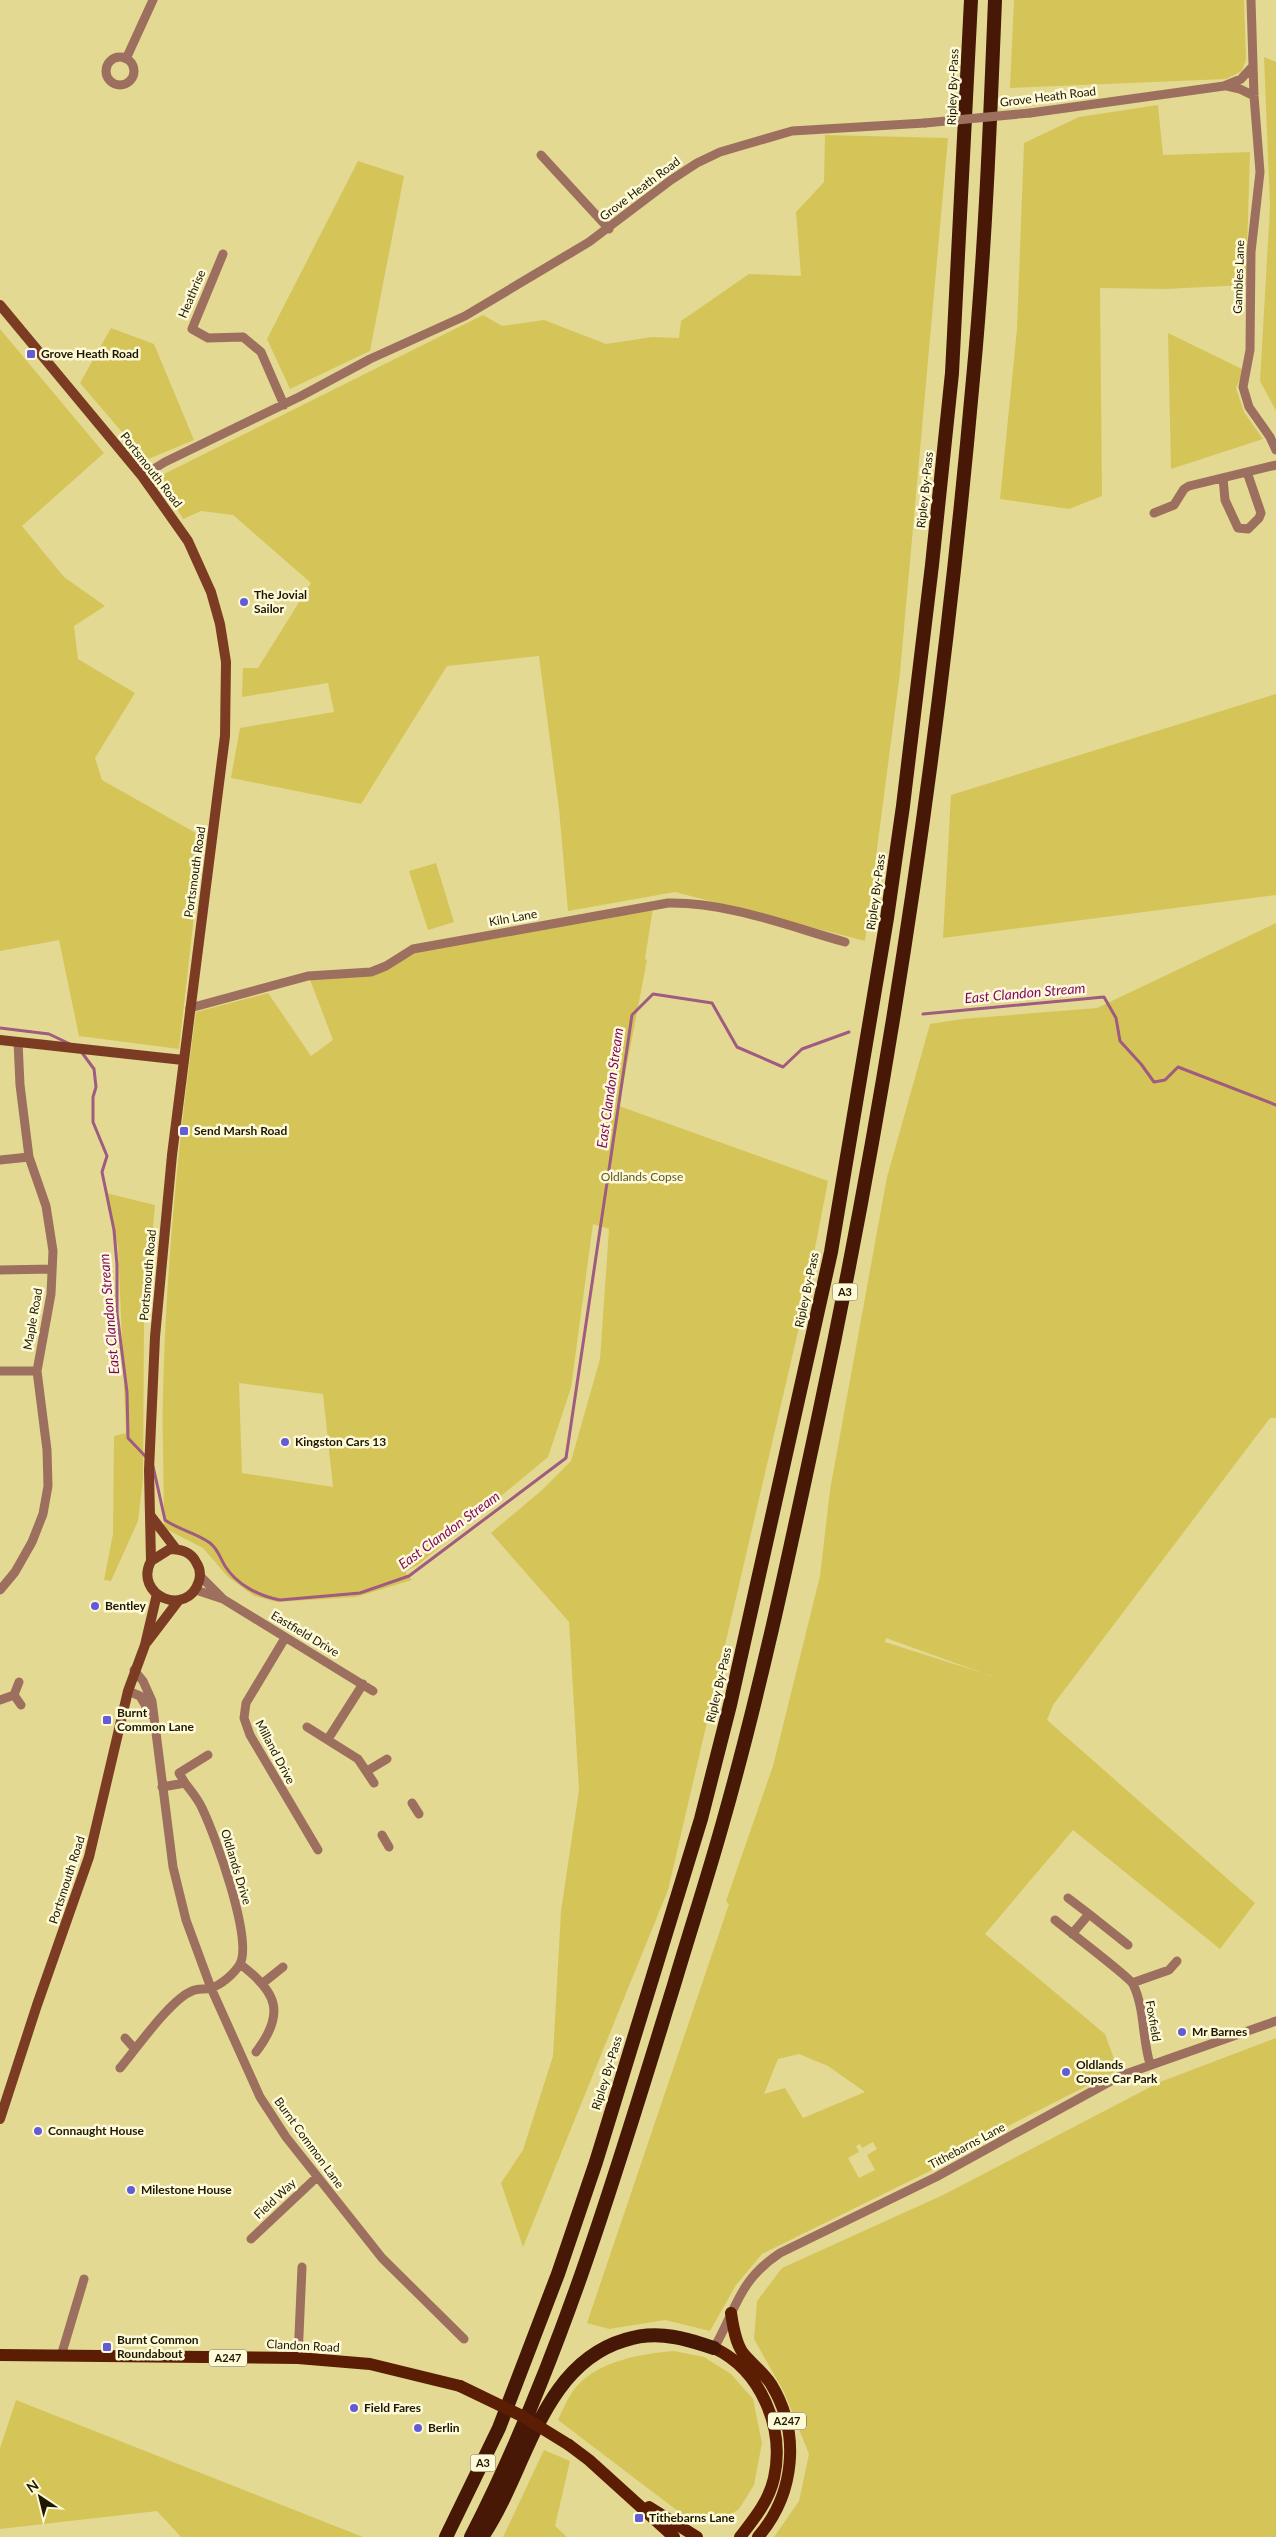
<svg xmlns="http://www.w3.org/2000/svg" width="1276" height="2537" font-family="Lato,sans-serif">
	<rect width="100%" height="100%" fill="#e3d993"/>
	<path fill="#d5c559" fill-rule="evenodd" d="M 1014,0 L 1244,0 L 1246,59 L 1242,71 L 1226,79 L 1010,88 Z
		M 1264,57 L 1276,62 L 1276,411 L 1260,381 L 1270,207 Z
		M 1158,105 L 1163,155 L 1250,152 L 1246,285 L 1165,289 L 1100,288 L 1102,496 L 1069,509 L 1000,499 L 1017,329 L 1024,143 L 1079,117 Z
		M 825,135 L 948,138 L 900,673 L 865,941 L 675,892 L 568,911 L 559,809 L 539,656 L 447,666 L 361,804 L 231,778 L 240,728 L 334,712 L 328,683 L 242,697 L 243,668 L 258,668 L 311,583 L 233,515 L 201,511 L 183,519 L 158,477 L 483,315 L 502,326 L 544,320 L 606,344 L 652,337 L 679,338 L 681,321 L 749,274 L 801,276 L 796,212 L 824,182 Z
		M 358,161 L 404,176 L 370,351 L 290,389 L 267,339 Z
		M 111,328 L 154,344 L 194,440 L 146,460 L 80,383 Z
		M 0,329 L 104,453 L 22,526 L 64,577 L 105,606 L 74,626 L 78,659 L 135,693 L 95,758 L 102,780 L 203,837 L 179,1049 L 79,1036 L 59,940 L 0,951 Z
		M 1168,333 L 1244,370 L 1236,388 L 1244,412 L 1263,439 L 1171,469 Z
		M 1276,694 L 1276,895 L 943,938 L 951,795 Z
		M 436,863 L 454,922 L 428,930 L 409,871 Z
		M 653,908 L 645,959 L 647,960 L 619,1106 L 828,1181 L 803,1310 L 668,1890 L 523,2247 L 501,2183 L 523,2150 L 553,2056 L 561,1911 L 579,1790 L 569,1622 L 491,1533 L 542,1490 L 571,1461 L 600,1359 L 609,1229 L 593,1224 L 571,1388 L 548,1457 L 419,1564 L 405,1572 L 412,1580 L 356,1597 L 277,1602 L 254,1596 L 228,1577 L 203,1548 L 164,1528 C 164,1483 162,1437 163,1392 C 166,1265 179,1137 196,1012 L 268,993 L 311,1056 L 333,1040 L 309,977 L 355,975 L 413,950 ZM 239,1383 L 323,1394 L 333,1487 L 242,1473 Z
		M 1276,923 L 1276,1418 L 1270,1418 L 1053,1705 L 1047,1720 L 1255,1903 L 1220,1949 L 1073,1830 L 985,1934 L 1105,2034 L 1118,2070 L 1012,2124 L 936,2168 L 762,2254 L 736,2285 L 710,2331 L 665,2320 L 609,2329 L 587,2323 L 729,1904 L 726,1901 L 773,1766 L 820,1576 L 830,1490 L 887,1177 L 930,1024 L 962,1019 L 1097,1008 ZM 886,1638 L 991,1676 L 992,1676 L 885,1642 ZM 799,2054 L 828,2066 L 865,2092 L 803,2118 L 785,2088 L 764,2094 L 778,2059 ZM 873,2142 L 877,2149 L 867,2155 L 875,2170 L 859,2178 L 848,2158 L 859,2152 L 856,2146 L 860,2144 L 862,2148 Z
		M 106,1193 L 155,1205 L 144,1324 L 143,1479 L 138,1521 L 111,1581 L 104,1580 L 113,1534 L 114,1436 L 126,1433 L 118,1247 Z
		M 1276,2038 L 1276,2537 L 774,2537 L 799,2501 L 809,2454 L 784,2392 L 754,2339 L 757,2301 L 782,2268 L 943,2195 L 1160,2082 Z
		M 674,2351 L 704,2357 L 731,2374 L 753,2399 L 762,2443 L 754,2485 L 739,2509 L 721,2521 L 701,2523 L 683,2515 L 558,2420 C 563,2409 569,2395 577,2386 C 601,2360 641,2354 674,2351 Z
		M 16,2400 L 363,2537 L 181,2537 L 157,2511 L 0,2529 L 0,2448 Z
		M 544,2450 L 570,2461 L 555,2526 L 567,2537 L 503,2537 Z"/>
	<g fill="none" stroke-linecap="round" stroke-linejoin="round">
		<path stroke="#9f5b80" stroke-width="3" d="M 923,1014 L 1104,997 L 1116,1018 L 1120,1041 L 1141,1064 L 1154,1082 L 1165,1080 L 1178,1067 L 1276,1105
			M 0,1028 L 49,1034 L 70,1044
			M 80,1050 L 94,1069 L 96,1087 L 93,1097 L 93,1122 L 107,1156 L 102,1172 L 114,1230 L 117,1265 L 117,1313 L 127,1392 L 128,1438 L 146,1457
			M 153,1466 L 165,1520 C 179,1530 197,1533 210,1543 C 218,1549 220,1558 225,1566 C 237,1585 259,1596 280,1600 L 360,1593 L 409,1576 L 566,1458 L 632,1015 L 653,994 L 712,1003 L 737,1047 L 783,1067 L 802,1049 L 849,1032"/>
		<path stroke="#9d6f5f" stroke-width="9" d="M 1251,0 L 1254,96 L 1260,172 L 1251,252 L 1250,350 L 1243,387 L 1249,407 L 1270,437 L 1276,450
			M106 71a14 14 0 1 1 28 0a14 14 0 1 1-28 0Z
			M 126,59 L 153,0
			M 1227,86 L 1240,89 L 1254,96
			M 1030,113 L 1224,86 L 1241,79 L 1253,66
			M 541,155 L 609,229
			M 223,254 L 192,329 L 208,338 L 243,337 L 261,352 L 284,405
			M 142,476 L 165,462 L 301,396 L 370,359 L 465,316 L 589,242 L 671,180 L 697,163 L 720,152 L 792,131 L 925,123
			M 1223,478 L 1225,500 L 1238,528 L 1248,529 L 1259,518 L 1261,513 L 1247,472
			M 1154,513 L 1174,505 L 1184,489 L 1189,486 L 1276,465
			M 190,1008 L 308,976 L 371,972 L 386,966 L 413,949 L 668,903 C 728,902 788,926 845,942
			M 0,1160 L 29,1157
			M 0,1270 L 52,1269
			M 0,1371 L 37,1371
			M 200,1576 L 223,1599
			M 0,1590 L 15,1572 L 32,1542 L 43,1514 L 48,1486 L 47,1450 L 37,1371 L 51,1294 L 53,1251 L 46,1206 L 29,1157 L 20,1085 L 18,1042
			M 196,1590 L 223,1599 L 373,1691
			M 285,1638 L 246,1703 L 244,1718 L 250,1735 L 318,1850
			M 134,1670 L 143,1681 L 152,1701 L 173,1867 L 186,1920 L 211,1988 L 260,2097 L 286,2137 L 382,2258 L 464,2339
			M 19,1682 L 14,1695 L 21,1705
			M 128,1691 L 140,1696 L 151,1715
			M 0,1700 L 14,1695
			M 307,1727 L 358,1759 L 374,1783
			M 328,1739 L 363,1684
			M 367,1771 L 387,1759
			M 185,1783 L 179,1773 L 208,1755
			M 412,1803 L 419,1814
			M 382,1835 L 389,1847
			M 1068,1898 L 1089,1914
			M 1055,1920 C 1067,1930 1128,1976 1133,1984 C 1145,2009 1142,2038 1150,2064
			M 1072,1934 L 1089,1914 L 1128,1945
			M 240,1964 C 277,1992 286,2013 256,2052
			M 263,1983 L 283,1967
			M 1132,1983 L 1169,1970 L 1177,1961
			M 125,2038 L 135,2049
			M 120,2068 C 136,2049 171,1999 192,1991 C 198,1988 205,1990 211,1988 C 221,1985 234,1974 240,1964 C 253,1939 215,1835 202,1808 C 198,1799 191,1791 185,1783 L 162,1787
			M 251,2239 L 317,2177
			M 714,2348 C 737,2308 738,2281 780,2253 L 936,2177 L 1120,2076 L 1276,2021
			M 61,2356 L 84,2279
			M 298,2358 L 302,2267"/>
		<path stroke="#7c3c24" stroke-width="10" d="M 0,305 L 142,476 L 188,541 L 211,592 L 220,624 L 226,662 L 225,736 L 172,1155 L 155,1337 L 149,1470 L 151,1561 C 133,1595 187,1619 199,1581 C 201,1574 200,1568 196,1562 C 191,1552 180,1549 170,1549 L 151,1561
			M 0,1040 L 183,1060
			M 150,1515 L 176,1549
			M 147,1642 L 179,1600
			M 0,2119 L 37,2005 L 89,1857 L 128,1691 L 145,1645 L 157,1594"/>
		<path stroke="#5b1e04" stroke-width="12" d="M 731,2313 C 733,2325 735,2342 743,2353 C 752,2364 763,2372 771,2384 C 801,2433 795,2494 758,2537
			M 714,2348 C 761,2370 785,2428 774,2478 C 769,2501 754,2519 740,2537
			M 0,2355 L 298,2358 L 370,2364 L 460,2386
			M 569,2445 L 589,2460 L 674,2537
			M 649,2507 L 697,2537"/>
		<path stroke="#461805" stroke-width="14" d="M 446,2537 L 499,2428 L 558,2274 L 596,2162 L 701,1819 L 730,1705 L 831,1252 L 887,918 L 903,806 L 932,565 L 952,373 L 971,0
			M 471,2537 C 561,2361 616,2173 674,1985 C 690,1931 708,1876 723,1822 C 761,1688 790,1550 819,1414 C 892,1072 942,727 973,379 C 985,253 990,126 995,0
			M 482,2537 C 527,2471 540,2365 625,2340 C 640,2335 658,2334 674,2337 C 688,2339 701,2344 714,2348"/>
		<path stroke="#9d6f5f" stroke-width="9" d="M 925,123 L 1030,113"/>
		<path stroke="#5b1e04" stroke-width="12" d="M 460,2386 L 522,2416 L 569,2445"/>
	</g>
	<g fill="#625dd6" stroke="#fef9d7" stroke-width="2">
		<rect x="26" y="349" width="10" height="10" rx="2.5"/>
		<circle cx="244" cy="602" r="5"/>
		<rect x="179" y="1126" width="10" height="10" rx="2.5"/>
		<circle cx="285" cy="1442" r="5"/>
		<circle cx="95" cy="1606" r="5"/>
		<rect x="102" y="1715" width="10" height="10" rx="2.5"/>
		<circle cx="1182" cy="2032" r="5"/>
		<circle cx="1066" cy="2072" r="5"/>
		<circle cx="38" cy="2131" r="5"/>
		<circle cx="131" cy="2190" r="5"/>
		<rect x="102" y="2342" width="10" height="10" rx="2.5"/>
		<circle cx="354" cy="2408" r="5"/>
		<circle cx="418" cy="2428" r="5"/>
		<rect x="634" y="2513" width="10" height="10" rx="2.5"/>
	</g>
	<g text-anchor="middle" stroke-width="5" stroke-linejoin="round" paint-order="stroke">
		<g fill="#fef9d7" stroke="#615c40" stroke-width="1">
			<rect x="832.5" y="1283.5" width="25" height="17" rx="4"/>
			<rect x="209" y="2349.5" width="38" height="17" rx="4"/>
			<rect x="768" y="2412.5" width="38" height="17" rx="4"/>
			<rect x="470.5" y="2454.5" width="25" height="17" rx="4"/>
		</g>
		<g font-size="11" font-weight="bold" fill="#1e1900">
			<text x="845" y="1296">A3</text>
			<text x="228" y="2362">A247</text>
			<text x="787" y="2425">A247</text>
			<text x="483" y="2467">A3</text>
		</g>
		<g font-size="12" fill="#1e1900" stroke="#fef9d7">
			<text transform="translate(953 87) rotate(-88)" y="4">Ripley By-Pass</text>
			<text transform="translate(1048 97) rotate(-7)" y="4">Grove Heath Road</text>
			<text transform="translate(640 189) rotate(-37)" y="4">Grove Heath Road</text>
			<text transform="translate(1239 277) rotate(-88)" y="4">Gambles Lane</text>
			<text transform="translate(192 294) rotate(-67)" y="4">Heathrise</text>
			<text transform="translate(151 470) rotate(52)" y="4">Portsmouth Road</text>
			<text transform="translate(925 490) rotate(-84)" y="4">Ripley By-Pass</text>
			<text transform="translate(195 872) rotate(-82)" y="4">Portsmouth Road</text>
			<text transform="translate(876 892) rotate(-82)" y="4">Ripley By-Pass</text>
			<text transform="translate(513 918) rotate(-10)" y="4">Kiln Lane</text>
			<text transform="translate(148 1275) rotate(-85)" y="4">Portsmouth Road</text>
			<text transform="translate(807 1290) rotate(-78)" y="4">Ripley By-Pass</text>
			<text transform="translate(33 1319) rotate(-80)" y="4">Maple Road</text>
			<text transform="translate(305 1634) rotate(31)" y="4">Eastfield Drive</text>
			<text transform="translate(719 1685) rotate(-77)" y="4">Ripley By-Pass</text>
			<text transform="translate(275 1752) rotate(62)" y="4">Milland Drive</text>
			<text transform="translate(236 1867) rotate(73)" y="4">Oldlands Drive</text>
			<text transform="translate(67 1880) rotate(-72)" y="4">Portsmouth Road</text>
			<text transform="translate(1153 2021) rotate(80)" y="4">Foxfield</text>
			<text transform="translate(607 2073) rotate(-73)" y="4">Ripley By-Pass</text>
			<text transform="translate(309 2143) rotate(54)" y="4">Burnt Common Lane</text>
			<text transform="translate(967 2146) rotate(-28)" y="4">Tithebarns Lane</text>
			<text transform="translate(275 2199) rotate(-43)" y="4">Field Way</text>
			<text transform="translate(303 2346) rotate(3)" y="4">Clandon Road</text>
		</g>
		<g font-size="12" font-weight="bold" fill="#1e1900" stroke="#fef9d7" text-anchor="start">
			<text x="41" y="358">Grove Heath Road</text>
			<text x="254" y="599">The Jovial<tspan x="254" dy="14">Sailor</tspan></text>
			<text x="194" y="1135">Send Marsh Road</text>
			<text x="295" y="1446">Kingston Cars 13</text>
			<text x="105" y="1610">Bentley</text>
			<text x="117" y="1717">Burnt<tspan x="117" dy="14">Common Lane</tspan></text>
			<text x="1192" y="2036">Mr Barnes</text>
			<text x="1076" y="2069">Oldlands<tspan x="1076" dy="14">Copse Car Park</tspan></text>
			<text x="48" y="2135">Connaught House</text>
			<text x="141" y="2194">Milestone House</text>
			<text x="117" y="2344">Burnt Common<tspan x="117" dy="14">Roundabout</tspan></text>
			<text x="364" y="2412">Field Fares</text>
			<text x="428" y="2432">Berlin</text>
			<text x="649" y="2522">Tithebarns Lane</text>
		</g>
		<g font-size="12" fill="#5f5827" stroke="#fef9d7">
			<text x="642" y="1181">Oldlands Copse</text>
		</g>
		<g font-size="14" font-style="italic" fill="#7f0564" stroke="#fef9d7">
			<text transform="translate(1025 993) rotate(-5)" y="5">East Clandon Stream</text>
			<text transform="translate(610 1088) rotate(-82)" y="5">East Clandon Stream</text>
			<text transform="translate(109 1314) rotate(-95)" y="5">East Clandon Stream</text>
			<text transform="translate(449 1530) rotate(-36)" y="5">East Clandon Stream</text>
		</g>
	</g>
	<g transform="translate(40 2497) rotate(325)" stroke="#fef9d7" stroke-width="4" paint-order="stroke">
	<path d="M0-4L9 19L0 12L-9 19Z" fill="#1e1900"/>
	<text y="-8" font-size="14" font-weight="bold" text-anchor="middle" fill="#1e1900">N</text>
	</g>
</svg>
